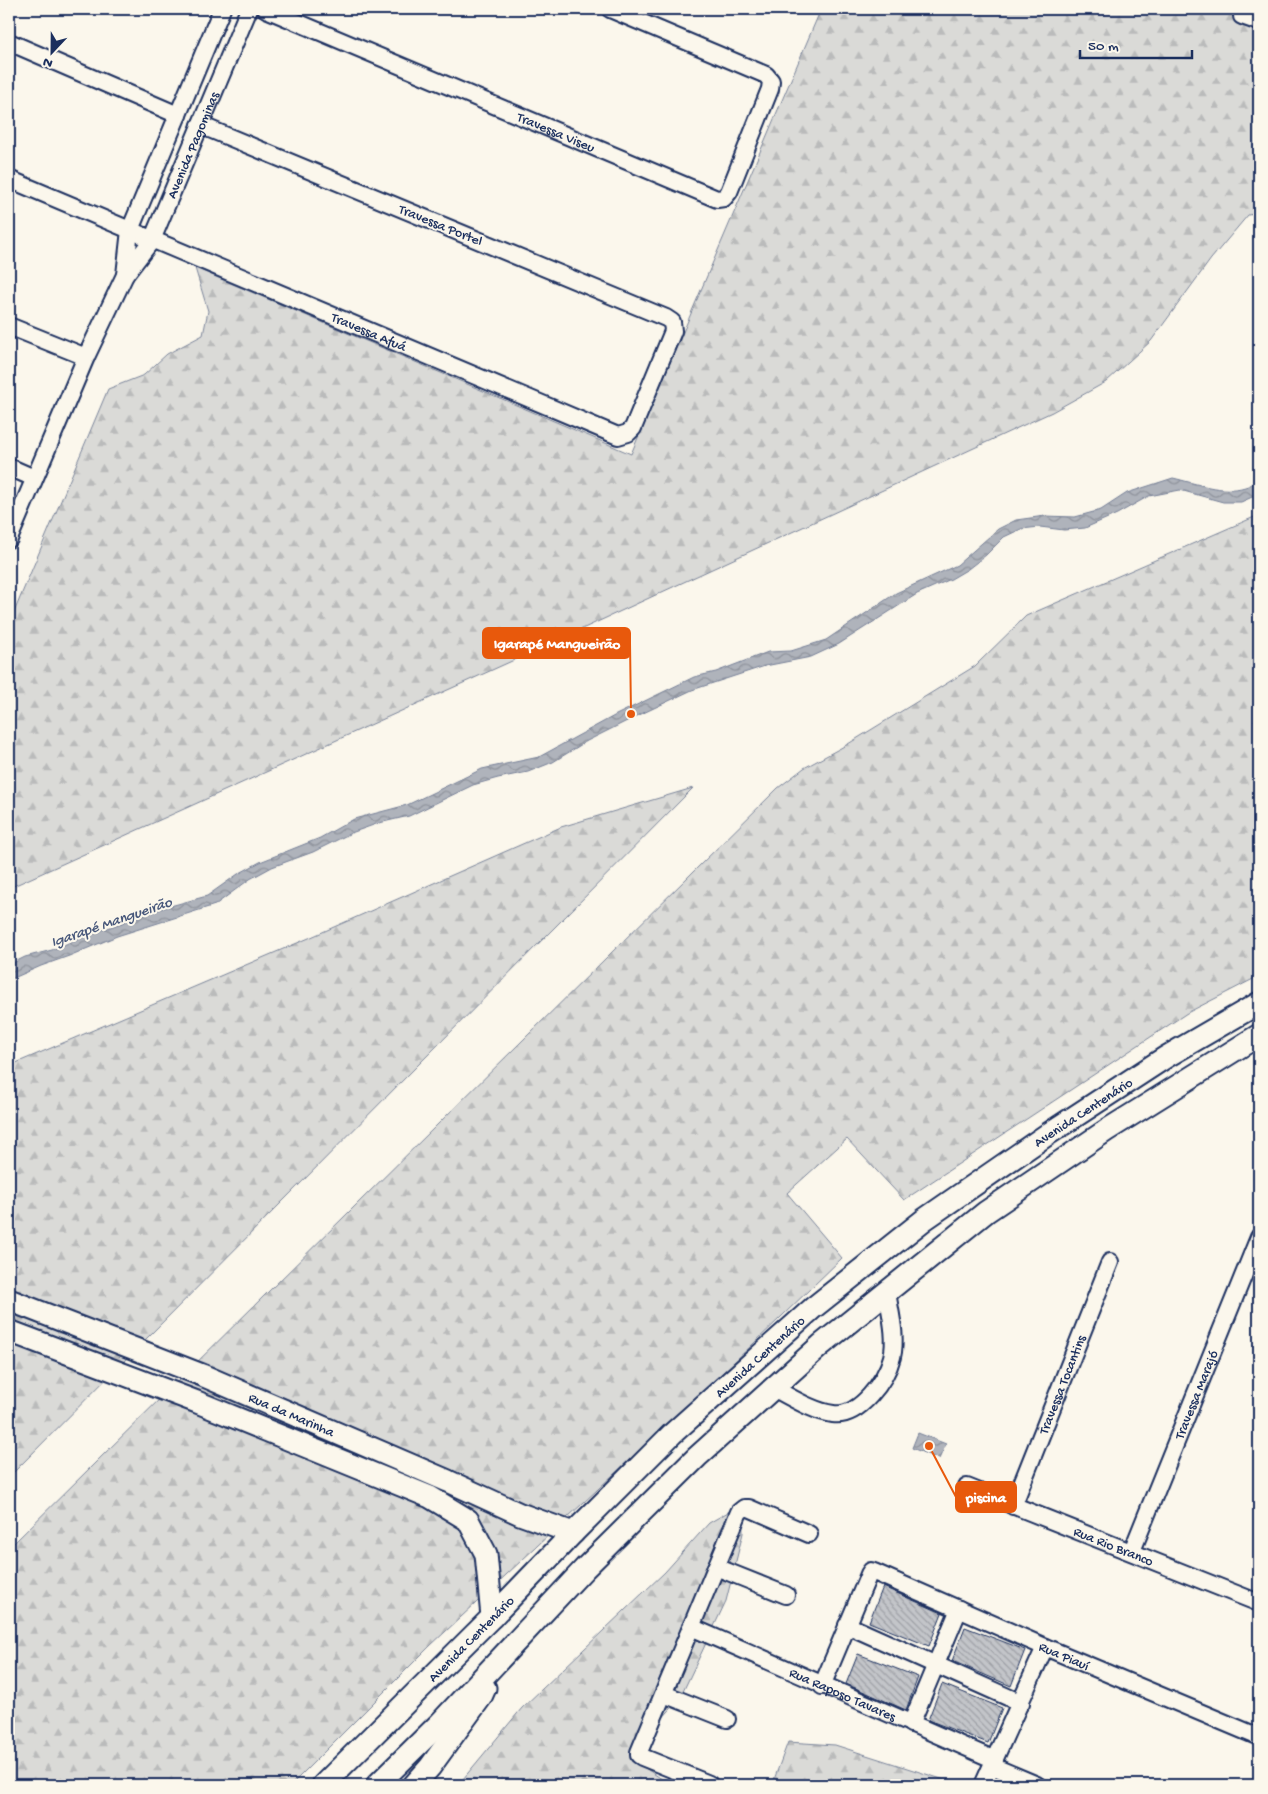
<svg xmlns="http://www.w3.org/2000/svg" width="1268" height="1794" font-family="'Gochi Hand',sans-serif">
	<defs>
		<pattern id="forest-firs" width="22" height="20" patternUnits="userSpaceOnUse" patternTransform="scale(1.25)"><rect width="22" height="20" fill="#dadad7"/><path d="M5 1l3.5 6h-7zM16 11l3.5 6h-7z" fill="#babbbb"/></pattern>
		<pattern id="water-waves" width="16" height="10" patternUnits="userSpaceOnUse" patternTransform="scale(1.25)"><rect width="16" height="10" fill="#afb3bb"/><path d="M0 5q4-4 8 0t8 0" fill="none" stroke="#8e929b"/></pattern>
		<pattern id="building-back-hatch" width="6" height="6" patternUnits="userSpaceOnUse" patternTransform="scale(1.25)"><rect width="6" height="6" fill="#c3c5c9"/><path d="M-1 5l2 2M0 0l6 6M5-1l2 2" fill="none" stroke="#9ea0a6"/></pattern>
	</defs>
	<rect width="100%" height="100%" fill="#fbf7ec"/>
	<filter id="ink" filterUnits="userSpaceOnUse"><feTurbulence type="fractalNoise" baseFrequency=".02" numOctaves="2"/><feDisplacementMap in="SourceGraphic" scale="10" xChannelSelector="R" yChannelSelector="G"/><feConvolveMatrix kernelMatrix="1 2 1 2 8 2 1 2 1" color-interpolation-filters="sRGB"/></filter>
	<g filter="url(#ink)">
		<path fill="url(#forest-firs)" stroke="#7a849a" d="M 821,9 L 1259,9 L 1259,213 L 1248,215 L 1211,259 L 1151,341 L 1106,382 L 1052,412 L 543,647 L 9,888 L 9,624 L 108,389 L 144,375 L 167,354 L 203,335 L 208,311 L 195,268 L 631,454 Z
			M 1259,515 L 1259,976 L 1187,1013 L 904,1200 L 847,1139 L 787,1193 L 842,1258 L 750,1347 L 430,1646 L 291,1785 L 9,1785 L 9,1548 L 778,788 L 804,768 L 848,744 L 975,666 L 1026,616 Z
			M 693,788 L 9,1477 L 9,1066 L 309,938 L 561,827 Z
			M 742,1504 L 743,1533 L 726,1601 L 679,1700 L 658,1723 L 642,1766 L 671,1785 L 458,1785 L 522,1708 L 665,1572 L 709,1523 Z
			M 788,1742 L 835,1745 L 951,1782 L 954,1785 L 772,1785 Z"/>
		<path fill="url(#water-waves)" stroke="#747e96" d="M 1173,478 C 1195,483 1223,494 1245,487 C 1250,486 1255,482 1259,480 L 1259,494 L 1241,502 L 1223,502 L 1180,490 L 1149,496 L 1117,514 L 1085,528 L 1064,530 L 1040,527 L 1021,529 L 1004,537 L 986,555 L 968,569 L 951,579 L 917,594 L 839,644 L 811,657 L 765,666 L 692,690 L 637,716 L 587,741 L 553,762 L 528,772 L 498,778 L 473,785 L 409,816 L 379,823 L 351,833 L 313,852 L 272,867 L 250,879 L 215,905 L 117,936 L 69,956 L 41,966 L 9,980 L 9,965 L 25,957 L 52,950 L 80,938 L 163,908 L 207,896 L 238,874 L 260,862 L 320,838 L 354,819 L 407,805 L 482,769 L 539,757 L 616,715 L 694,677 L 716,672 L 768,652 L 791,651 L 826,640 L 896,593 L 957,565 L 998,529 L 1016,520 L 1045,516 L 1075,517 L 1101,510 L 1127,493 Z
			M 918,1433 L 946,1444 L 939,1459 L 912,1448 Z"/>
		<path fill="url(#building-back-hatch)" stroke="#1b2f5e" d="M 883,1587 L 942,1613 L 929,1646 L 869,1622 Z
			M 965,1627 L 1025,1650 L 1011,1686 L 952,1661 Z
			M 858,1654 L 918,1677 L 906,1710 L 846,1684 Z
			M 942,1684 L 1002,1708 L 988,1743 L 928,1720 Z"/>
		<g fill="none" stroke-linecap="round" stroke-linejoin="round">
			<defs>
				<g id="minor">
					<path id="s1" d="M 266,9 L 717,199 L 724,198 L 729,192 L 770,89 L 771,81 L 766,75 L 610,9"/>
					<path d="M 1242,9 L 1242,16 L 1259,22"/>
					<path d="M 9,42 L 178,115"/>
					<path id="s2" d="M 9,179 L 618,436 L 628,433 L 633,428 L 673,331 L 672,322 L 666,318 L 200,125"/>
					<path d="M 125,275 L 130,230 L 222,9"/>
					<path d="M 9,326 L 86,357"/>
					<path d="M 9,467 L 34,478"/>
					<path id="s3" d="M 9,539 L 86,357 L 125,275 L 152,240 L 249,9"/>
					<path d="M 773,1388 C 791,1397 812,1411 833,1414 C 859,1418 886,1380 892,1357 C 897,1337 890,1312 887,1292"/>
					<path id="s4" d="M 967,1487 L 1259,1603"/>
					<path id="s5" d="M 1013,1506 L 1110,1262"/>
					<path id="s6" d="M 1132,1551 L 1259,1237"/>
					<path d="M 716,1567 L 786,1595"/>
					<path d="M 847,1625 L 1021,1703"/>
					<path id="s7" d="M 691,1627 L 995,1760"/>
					<path id="s8" d="M 822,1686 L 869,1574 L 871,1571 L 874,1572 L 1045,1647 L 1259,1737"/>
					<path d="M 664,1694 L 727,1719"/>
					<path d="M 911,1724 L 959,1609"/>
					<path d="M 992,1766 L 1037,1785"/>
					<path d="M 709,1784 L 642,1757 L 639,1755 L 639,1752 L 739,1512 L 744,1508 L 749,1508 L 809,1534"/>
					<path d="M 983,1785 L 1045,1647"/>
				</g>
				<g id="major">
					<path id="s9" d="M 9,1300 L 202,1375 L 448,1481 L 520,1514 L 573,1533"/>
					<path d="M 9,1331 L 197,1402 L 430,1497 L 468,1520 L 486,1554 L 492,1617"/>
					<path id="s10" d="M 323,1785 L 492,1617 L 573,1533 L 672,1434 L 813,1308 L 925,1219 L 1048,1134 L 1166,1057 L 1259,1003"/>
					<path d="M 377,1785 L 440,1723 L 585,1568 L 697,1457 L 821,1345 L 986,1212 L 1107,1130 L 1259,1035"/>
					<path d="M 414,1785 L 430,1767 L 481,1697 L 485,1688"/>
				</g>
			</defs>
			<use href="#minor" stroke="#1b2f5e" stroke-width="20"/>
			<use href="#major" stroke="#1b2f5e" stroke-width="25"/>
			<use href="#minor" stroke="#fbf7ec" stroke-width="16"/>
			<use href="#major" stroke="#fbf7ec" stroke-width="21"/>
		</g>
	</g>
	<g text-anchor="middle" stroke-width="4" stroke-linejoin="round" paint-order="stroke">
		<g font-size="14" fill="#1b2f5e" stroke="#fbf7ec">
			<text dy="5" stroke="none"><textPath href="#s1" startOffset="315">Travessa Viseu</textPath></text>
			<text dy="5" stroke="none"><textPath href="#s3" startOffset="436">Avenida Pagominas</textPath></text>
			<text transform="translate(441 224) rotate(22)" y="5">Travessa Portel</text>
			<text dy="5" stroke="none"><textPath href="#s2" startOffset="391">Travessa Afuá</textPath></text>
			<text dy="5" stroke="none"><textPath href="#s10" startOffset="1018">Avenida Centenário</textPath></text>
			<text dy="5" stroke="none"><textPath href="#s10" startOffset="612">Avenida Centenário</textPath></text>
			<text dy="5" stroke="none"><textPath href="#s5" startOffset="131">Travessa Tocantins</textPath></text>
			<text dy="5" stroke="none"><textPath href="#s6" startOffset="169">Travessa Marajó</textPath></text>
			<text dy="5" stroke="none"><textPath href="#s9" startOffset="305">Rua da Marinha</textPath></text>
			<text dy="5" stroke="none"><textPath href="#s4" startOffset="158">Rua Rio Branco</textPath></text>
			<text dy="5" stroke="none"><textPath href="#s10" startOffset="208">Avenida Centenário</textPath></text>
			<text dy="5" stroke="none"><textPath href="#s8" startOffset="336">Rua Piauí</textPath></text>
			<text dy="5" stroke="none"><textPath href="#s7" startOffset="166">Rua Raposo Tavares</textPath></text>
		</g>
		<g font-size="15" font-style="italic" fill="#47577a" stroke="#fbf7ec">
			<text transform="translate(111 921) rotate(-19)" y="5">Igarapé Mangueirão</text>
		</g>
	</g>
	<path fill="none" stroke="#e8590c" stroke-width="2" d="M631 714L630 643M929 1446L956 1497"/>
	<g fill="#e8590c" stroke="#fbf7ec" stroke-width="2">
		<circle cx="631" cy="714" r="5"/>
		<circle cx="929" cy="1446" r="5"/>
	</g>
	<g fill="#e8590c" stroke="#e8590c" stroke-width="2">
		<rect x="483" y="628" width="147" height="30" rx="5"/>
		<rect x="956" y="1482" width="60" height="30" rx="5"/>
	</g>
	<g font-size="15" text-anchor="middle" font-weight="bold" fill="#fff">
		<text x="557" y="648">Igarapé Mangueirão</text>
		<text x="986" y="1502">piscina</text>
	</g>
	<rect width="1268" height="1794" fill="none" stroke="#fbf7ec" stroke-width="30"/>
	<rect x="15" y="15" width="1238" height="1764" fill="none" stroke="#1b2f5e" stroke-width="2" filter="url(#ink)"/>
	<g transform="translate(52 52) rotate(202)" stroke="#fbf7ec" stroke-width="4" paint-order="stroke">
	<path d="M0-4L9 19L0 12L-9 19Z" fill="#1b2f5e"/>
	<text y="-8" font-size="14" font-weight="bold" text-anchor="middle" fill="#1b2f5e">N</text>
	</g>
	<path d="M1080 50v8h112v-8" fill="none" stroke="#1b2f5e" stroke-width="2.5"/>
	<text x="1088" y="50" font-size="15" fill="#1b2f5e" stroke="#fbf7ec" stroke-width="4" paint-order="stroke">50 m</text>
</svg>
